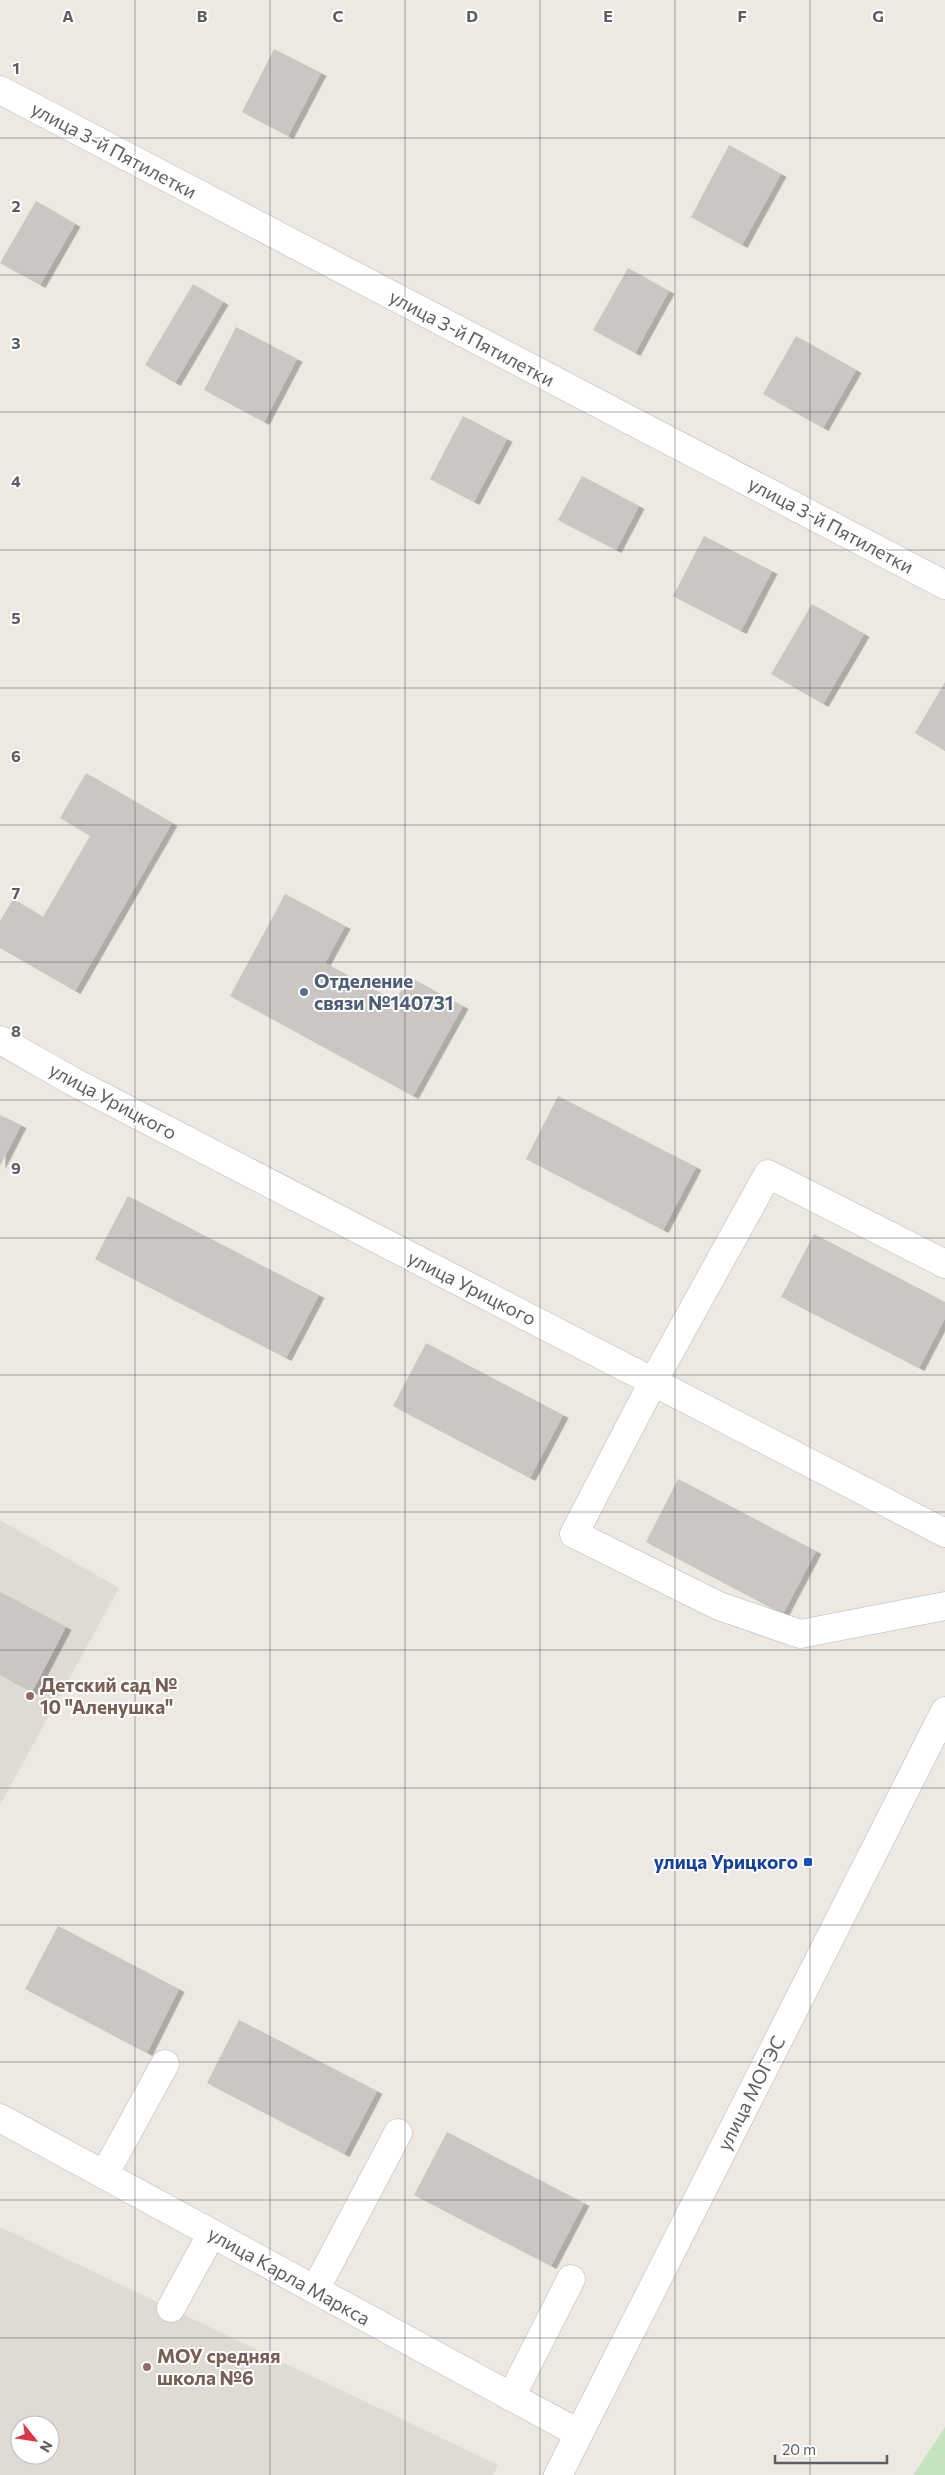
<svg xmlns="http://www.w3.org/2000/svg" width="945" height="2475" font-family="Commissioner,sans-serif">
	<defs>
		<filter id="shadow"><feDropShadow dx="5.5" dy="3" stdDeviation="0" flood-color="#0004"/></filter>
	</defs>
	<rect width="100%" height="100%" fill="#ede9e2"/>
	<path fill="#dfdad4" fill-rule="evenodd" d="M 0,1520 L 119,1588 L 0,1805 Z
		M 0,2227 L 498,2465 L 493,2475 L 0,2475 ZM 20,2425 L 50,2425 L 50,2455 L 20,2455 Z"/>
	<path fill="#c6e3c0" d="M 945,2427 L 945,2475 L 913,2475 Z"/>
	<path fill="#cac6c2" filter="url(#shadow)" d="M 274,49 L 321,73 L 288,136 L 242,112 Z
		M 729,145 L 781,174 L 742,245 L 691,217 Z
		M 36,201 L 75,224 L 40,285 L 0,263 Z
		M 628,268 L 669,291 L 635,353 L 593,330 Z
		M 193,284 L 223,302 L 175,383 L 145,365 Z
		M 236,327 L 297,359 L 264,422 L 204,390 Z
		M 796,336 L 856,370 L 823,428 L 763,394 Z
		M 463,416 L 507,439 L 474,502 L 430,479 Z
		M 582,476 L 639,506 L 616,550 L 558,520 Z
		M 704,536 L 772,571 L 741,631 L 673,596 Z
		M 812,604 L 864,634 L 823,704 L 771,674 Z
		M 945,682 L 945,751 L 915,733 Z
		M 86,773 L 172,823 L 75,991 L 0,948 L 0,921 L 13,899 L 43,917 L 90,836 L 60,818 Z
		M 285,894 L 345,926 L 325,963 L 395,1001 L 409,977 L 463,1006 L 413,1096 L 230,996 Z
		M 558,1096 L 696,1167 L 663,1230 L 526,1159 Z
		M 0,1115 L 21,1125 L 0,1166 Z
		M 128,1196 L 319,1295 L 286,1358 L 95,1259 Z
		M 814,1234 L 945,1302 L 945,1318 L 919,1368 L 781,1297 Z
		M 426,1343 L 563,1415 L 530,1478 L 393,1406 Z
		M 678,1479 L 816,1551 L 783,1614 L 646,1542 Z
		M 0,1592 L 66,1627 L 32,1692 L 0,1675 Z
		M 58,1926 L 179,1989 L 147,2053 L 25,1989 Z
		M 239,2020 L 377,2091 L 344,2154 L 207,2083 Z
		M 447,2132 L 584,2203 L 551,2266 L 414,2195 Z"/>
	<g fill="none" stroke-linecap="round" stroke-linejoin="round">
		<defs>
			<path id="minor" d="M 0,90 L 945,585
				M 0,1040 L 74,1082 L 945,1533
				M 945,1264 L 768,1174 L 653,1382 L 574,1534 L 719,1606 L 800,1634 L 945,1606
				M 0,2118 L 578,2433
				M 104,2175 L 165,2064
				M 315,2290 L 398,2133
				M 171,2308 L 212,2233
				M 511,2397 L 571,2279
				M 558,2475 L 945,1711"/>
		</defs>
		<use href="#minor" stroke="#b3b6b9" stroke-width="29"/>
		<use href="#minor" stroke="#fff" stroke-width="28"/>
	</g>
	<path fill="none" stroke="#5b5f62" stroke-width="1" stroke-opacity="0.55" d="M 135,0 L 135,2475M 270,0 L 270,2475M 405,0 L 405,2475M 540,0 L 540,2475M 675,0 L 675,2475M 810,0 L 810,2475M 0,138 L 945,138M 0,275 L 945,275M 0,412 L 945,412M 0,550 L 945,550M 0,688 L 945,688M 0,825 L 945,825M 0,962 L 945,962M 0,1100 L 945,1100M 0,1238 L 945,1238M 0,1375 L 945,1375M 0,1512 L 945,1512M 0,1650 L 945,1650M 0,1788 L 945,1788M 0,1925 L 945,1925M 0,2062 L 945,2062M 0,2200 L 945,2200M 0,2338 L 945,2338"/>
	<circle fill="#5c6f8a" stroke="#fff" stroke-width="2" cx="304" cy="992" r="5"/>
	<g fill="#8d6e63" stroke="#fff" stroke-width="2">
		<circle cx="30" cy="1696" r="5"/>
		<circle cx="147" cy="2367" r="5"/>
	</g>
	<rect fill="#1a4fb4" stroke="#fff" stroke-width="2" x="803" y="1857" width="10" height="10" rx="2.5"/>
	<g text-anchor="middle" stroke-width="4" stroke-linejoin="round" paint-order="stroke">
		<g font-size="19" fill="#5b5f62" stroke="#fff">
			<text transform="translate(114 150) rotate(28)" y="7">улица 3-й Пятилетки</text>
			<text transform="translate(472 338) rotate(28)" y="7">улица 3-й Пятилетки</text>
			<text transform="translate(831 525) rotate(28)" y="7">улица 3-й Пятилетки</text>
			<text transform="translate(113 1101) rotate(28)" y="7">улица Урицкого</text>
			<text transform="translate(472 1288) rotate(27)" y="7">улица Урицкого</text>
			<text transform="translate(751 2093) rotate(-63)" y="7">улица МОГЭС</text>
			<text transform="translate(289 2276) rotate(29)" y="7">улица Карла Маркса</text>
		</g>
		<g font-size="19" font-weight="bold" fill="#4e5e75" stroke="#fff" text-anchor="start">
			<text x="314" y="988">Отделение<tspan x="314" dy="22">связи №140731</tspan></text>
		</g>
		<g font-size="19" font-weight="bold" fill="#785e54" stroke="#fff" text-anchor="start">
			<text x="40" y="1692">Детский сад №<tspan x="40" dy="22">10 "Аленушка"</tspan></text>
			<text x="157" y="2363">МОУ средняя<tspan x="157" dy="22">школа №6</tspan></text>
		</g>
		<g font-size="19" font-weight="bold" fill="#164399" stroke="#fff" text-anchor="end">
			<text x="798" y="1869">улица Урицкого</text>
		</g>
	</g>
	<g font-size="16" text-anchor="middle" font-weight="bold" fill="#5b5f62" stroke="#fff" stroke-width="4" stroke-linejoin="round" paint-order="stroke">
		<text x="68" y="22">A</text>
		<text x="202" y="22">B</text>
		<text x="338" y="22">C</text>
		<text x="472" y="22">D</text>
		<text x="608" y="22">E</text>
		<text x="742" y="22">F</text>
		<text x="878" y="22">G</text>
		<text x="16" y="74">1</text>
		<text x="16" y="212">2</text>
		<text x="16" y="349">3</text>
		<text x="16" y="487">4</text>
		<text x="16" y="624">5</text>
		<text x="16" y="762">6</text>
		<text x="16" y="899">7</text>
		<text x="16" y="1037">8</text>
		<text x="16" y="1174">9</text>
	</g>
	<g transform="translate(35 2440) rotate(120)"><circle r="24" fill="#ffffff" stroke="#bdbfc0"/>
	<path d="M0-4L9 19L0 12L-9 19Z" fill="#df3645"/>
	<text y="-8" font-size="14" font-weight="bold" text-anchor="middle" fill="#5b5f62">N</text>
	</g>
	<path d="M775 2455v8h112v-8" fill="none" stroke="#5b5f62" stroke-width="2.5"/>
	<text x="782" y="2455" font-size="15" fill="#5b5f62" stroke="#ffffff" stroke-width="4" paint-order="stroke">20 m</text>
</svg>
